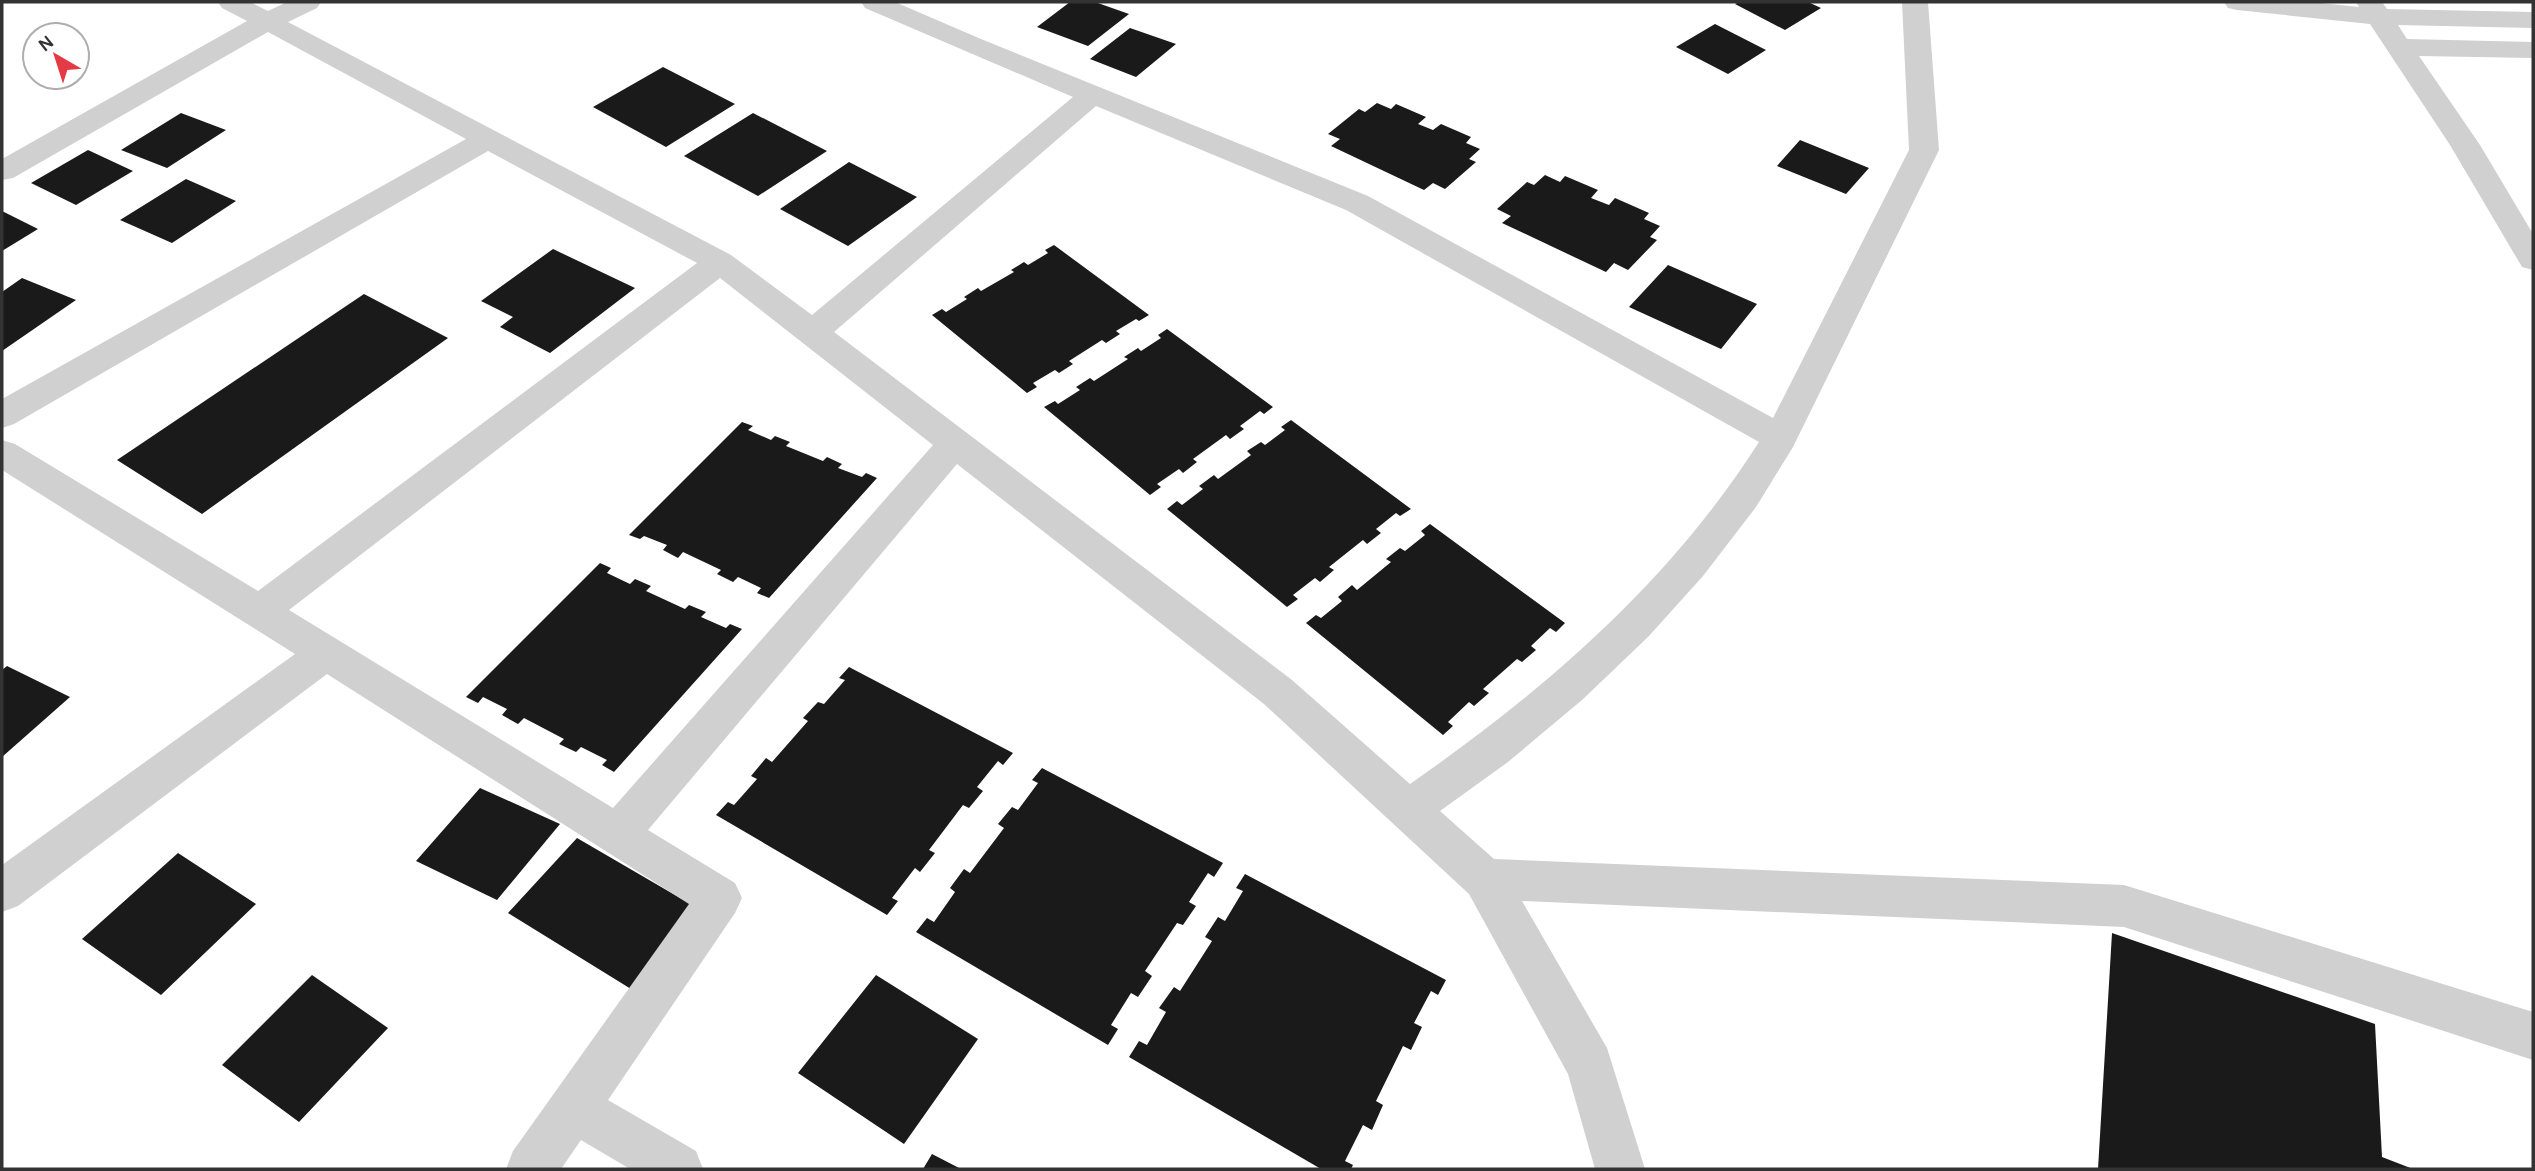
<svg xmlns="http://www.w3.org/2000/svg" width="2535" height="1171" font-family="Karla,sans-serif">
	<rect width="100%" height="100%" fill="#fff"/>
	<path fill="#1a1a1a" d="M 1070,2 L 1095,2 L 1129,14 L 1088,46 L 1037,27 Z
		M 1739,2 L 1808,2 L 1821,8 L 1785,30 L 1735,4 Z
		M 1715,24 L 1766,50 L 1728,74 L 1676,47 Z
		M 1130,28 L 1176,44 L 1136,77 L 1090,59 Z
		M 663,67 L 735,104 L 666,147 L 593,107 Z
		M 1377,103 L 1391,109 L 1396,104 L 1426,117 L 1418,124 L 1433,130 L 1441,124 L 1471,137 L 1466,143 L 1480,149 L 1469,159 L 1476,162 L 1445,189 L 1433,183 L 1424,190 L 1331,146 L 1340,139 L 1328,134 L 1359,109 L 1365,112 Z
		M 181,113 L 226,130 L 167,168 L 121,150 Z
		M 753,113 L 827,151 L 758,196 L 684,156 Z
		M 1800,140 L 1869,168 L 1846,194 L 1777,166 Z
		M 88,150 L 133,171 L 76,205 L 31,183 Z
		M 849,162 L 917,197 L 848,246 L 780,209 Z
		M 1545,175 L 1560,182 L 1565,176 L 1598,190 L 1591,198 L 1609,205 L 1615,198 L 1649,213 L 1644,219 L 1660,226 L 1650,237 L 1657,240 L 1628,270 L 1614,263 L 1606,272 L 1502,223 L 1511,216 L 1497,209 L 1527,182 L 1534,185 Z
		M 186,179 L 236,201 L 172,243 L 120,220 Z
		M 2,211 L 38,229 L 2,251 Z
		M 1054,245 L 1149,315 L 1139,321 L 1136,319 L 1116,331 L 1120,334 L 1106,343 L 1102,340 L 1069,361 L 1073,364 L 1059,373 L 1055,370 L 1033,383 L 1037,387 L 1027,393 L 932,315 L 942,309 L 946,312 L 967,299 L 964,297 L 978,288 L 981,291 L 1014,272 L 1011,270 L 1024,262 L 1028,265 L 1048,253 L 1045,250 Z
		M 553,249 L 635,288 L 550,353 L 500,327 L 513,317 L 481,301 Z
		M 1668,265 L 1757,304 L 1721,349 L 1629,307 Z
		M 22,278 L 76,300 L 2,351 L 2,292 Z
		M 364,294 L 448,338 L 202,514 L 117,460 Z
		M 1167,329 L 1273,407 L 1264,414 L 1260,411 L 1240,426 L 1244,429 L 1230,439 L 1226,435 L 1193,459 L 1197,462 L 1183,473 L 1179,469 L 1157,484 L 1161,487 L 1150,495 L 1044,407 L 1055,401 L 1058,404 L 1080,390 L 1076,387 L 1090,378 L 1094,381 L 1128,359 L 1124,357 L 1138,348 L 1141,351 L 1161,338 L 1158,335 Z
		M 1291,420 L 1411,509 L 1400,516 L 1396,513 L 1376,529 L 1381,533 L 1367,544 L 1363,540 L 1329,567 L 1334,570 L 1320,582 L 1315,578 L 1293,595 L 1298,599 L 1287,607 L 1167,509 L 1177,501 L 1182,505 L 1203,489 L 1199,486 L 1214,475 L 1218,479 L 1251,455 L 1247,451 L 1261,442 L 1265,445 L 1285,430 L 1281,427 Z
		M 742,422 L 753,426 L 748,430 L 771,440 L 775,436 L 790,442 L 786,446 L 823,461 L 827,457 L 842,464 L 838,468 L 862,477 L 866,473 L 877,478 L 769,598 L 757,593 L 761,588 L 738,577 L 733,582 L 717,574 L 721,570 L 683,552 L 678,558 L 663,550 L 667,545 L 644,536 L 640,539 L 629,535 Z
		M 1430,524 L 1565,623 L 1556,632 L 1550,628 L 1531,646 L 1536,650 L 1522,662 L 1517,659 L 1483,689 L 1489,693 L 1474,706 L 1469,702 L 1448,722 L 1453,726 L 1443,735 L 1306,623 L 1316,615 L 1321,618 L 1342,601 L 1338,597 L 1352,585 L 1357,590 L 1391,562 L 1386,559 L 1400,548 L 1405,551 L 1425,535 L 1421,531 Z
		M 600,563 L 611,568 L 607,573 L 630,584 L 635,579 L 651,586 L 646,591 L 685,609 L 689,605 L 706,612 L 701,617 L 726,628 L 730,624 L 742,629 L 614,772 L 602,765 L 607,760 L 581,747 L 576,752 L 559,744 L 564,739 L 524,718 L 518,724 L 502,715 L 507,709 L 483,697 L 478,703 L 466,697 Z
		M 7,666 L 70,697 L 2,757 L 2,670 Z
		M 849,667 L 1013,753 L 1003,765 L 998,761 L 977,787 L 983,791 L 969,808 L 963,805 L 929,850 L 935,853 L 920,872 L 915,868 L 892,898 L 898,901 L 887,915 L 716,815 L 728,802 L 734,805 L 757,779 L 751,776 L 766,758 L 772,762 L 808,721 L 803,718 L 818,702 L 824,704 L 845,680 L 839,678 Z
		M 1042,768 L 1223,863 L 1214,877 L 1208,873 L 1189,902 L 1196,906 L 1183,925 L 1177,923 L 1145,971 L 1152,976 L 1138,997 L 1131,993 L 1111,1025 L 1118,1029 L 1108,1045 L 916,932 L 927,918 L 934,922 L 955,892 L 950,888 L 964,869 L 970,873 L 1004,828 L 998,824 L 1012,807 L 1018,810 L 1038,783 L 1032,780 Z
		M 480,788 L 560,824 L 497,900 L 416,861 Z
		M 577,838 L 699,909 L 631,989 L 508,913 Z
		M 178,853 L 256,904 L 161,995 L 82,939 Z
		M 1245,874 L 1446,980 L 1438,995 L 1431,991 L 1414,1023 L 1422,1027 L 1411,1050 L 1403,1046 L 1376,1101 L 1383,1105 L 1372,1130 L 1363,1125 L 1345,1161 L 1353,1165 L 1351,1169 L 1321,1169 L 1129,1057 L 1139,1041 L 1147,1045 L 1166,1012 L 1159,1008 L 1174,987 L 1180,991 L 1212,941 L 1205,937 L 1218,917 L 1225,921 L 1243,891 L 1236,888 Z
		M 2112,933 L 2375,1024 L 2382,1157 L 2413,1169 L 2098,1169 Z
		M 312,975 L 388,1028 L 299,1122 L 222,1065 Z
		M 876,975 L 978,1039 L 904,1144 L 798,1073 Z
		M 932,1154 L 961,1169 L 923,1169 Z"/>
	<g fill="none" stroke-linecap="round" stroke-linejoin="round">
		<path fill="#d0d0d0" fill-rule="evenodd" d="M 218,2 L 250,2 L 268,11 L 287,2 L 321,2 L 317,8 L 288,22 L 731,255 L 812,315 L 1073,97 L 865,8 L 861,2 L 895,2 L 981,39 L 1368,196 L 1773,418 L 1909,150 L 1902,2 L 1928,2 L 1939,150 L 1793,447 L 1756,507 L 1703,576 L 1648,637 L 1582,700 L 1508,762 L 1440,811 L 1494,859 L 2124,885 L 2533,1012 L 2533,1060 L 2124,927 L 1522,901 L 1607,1048 L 1645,1169 L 1595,1169 L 1568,1074 L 1469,894 L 1264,704 L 957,464 L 648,830 L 735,883 L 742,898 L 735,913 L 608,1100 L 696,1151 L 703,1169 L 630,1169 L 581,1140 L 561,1169 L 506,1169 L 513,1151 L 689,904 L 327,674 L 18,906 L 2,912 L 2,865 L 295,654 L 2,470 L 2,440 L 15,444 L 258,591 L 697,263 L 488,151 L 14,424 L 2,428 L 2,399 L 466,139 L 268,32 L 13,178 L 2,180 L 2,159 L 247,21 L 222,8 ZM 1096,106 L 1346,210 L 1759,442 C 1669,583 1546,689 1410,784 L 1292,680 L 834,332 ZM 720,278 L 933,445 L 613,808 L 289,610 Z
			M 2224,2 L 2311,2 L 2359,7 L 2356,2 L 2382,2 L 2387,9 L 2533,12 L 2533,28 L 2398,25 L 2407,39 L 2533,42 L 2533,58 L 2419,56 L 2480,145 L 2533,234 L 2533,270 L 2522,267 L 2450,145 L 2370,24 L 2237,10 L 2228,8 Z"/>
	</g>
	<rect width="2535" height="1171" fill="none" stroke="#333333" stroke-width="7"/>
	<g transform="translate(56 56) rotate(321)"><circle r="33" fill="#ffffff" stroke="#adadad" stroke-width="2"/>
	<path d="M0-5L12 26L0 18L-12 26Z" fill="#e63946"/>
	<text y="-10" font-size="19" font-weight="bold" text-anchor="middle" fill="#333333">N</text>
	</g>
</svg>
